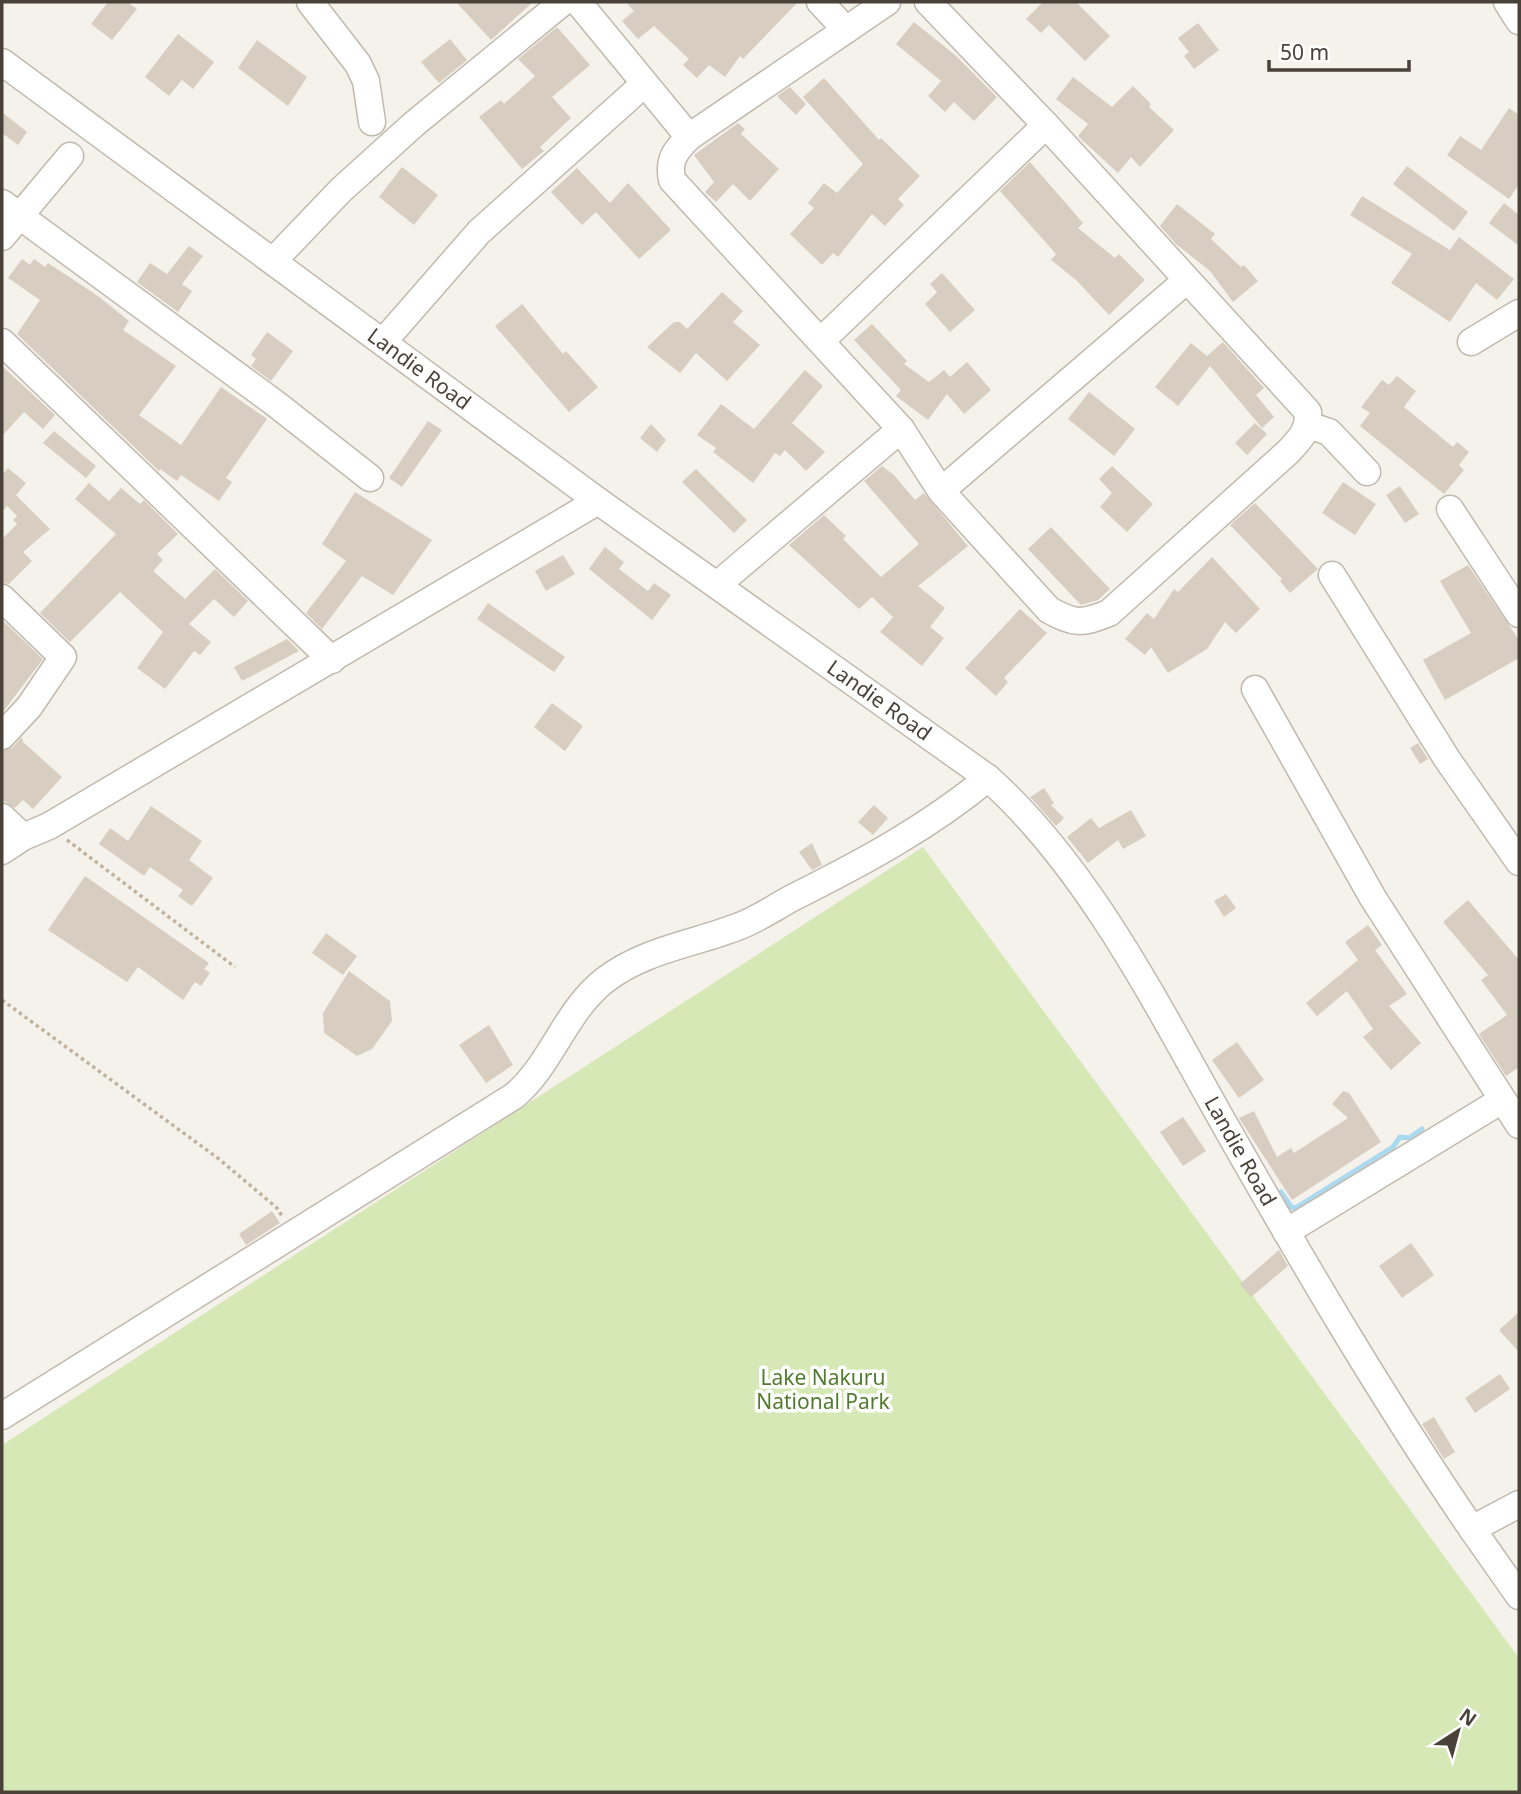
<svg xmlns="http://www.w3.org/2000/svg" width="1521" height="1794" font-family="'Noto Sans',sans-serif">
	<rect width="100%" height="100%" fill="#f5f2ec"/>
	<path fill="#d5e8b6" d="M 923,847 L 1519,1658 L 1519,1792 L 2,1792 L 2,1445 Z"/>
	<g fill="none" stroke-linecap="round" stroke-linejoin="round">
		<path stroke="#abd9ef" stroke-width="5" d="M 1281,1192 L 1292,1208 L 1297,1207 L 1393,1147 L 1400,1137 L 1409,1138 L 1422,1129"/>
	</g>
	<path fill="#d7cdc1" d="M 108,2 L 127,2 L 137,9 L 112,40 L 91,24 Z
		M 456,2 L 533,2 L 491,40 Z
		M 626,2 L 798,2 L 743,59 L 740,56 L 725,77 L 709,65 L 697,78 L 683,65 L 689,59 L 654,26 L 638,39 L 622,21 L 634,11 Z
		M 1043,2 L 1076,2 L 1110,36 L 1085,61 L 1049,25 L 1041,33 L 1026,19 Z
		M 914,22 L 955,55 L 997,97 L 974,121 L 954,102 L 945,112 L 928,96 L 941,81 L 896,44 Z
		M 1198,23 L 1219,50 L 1194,69 L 1184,56 L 1189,52 L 1178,38 Z
		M 557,27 L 590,65 L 552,97 L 571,118 L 540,147 L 544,151 L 522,169 L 479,117 L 501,100 L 504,104 L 535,76 L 518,59 Z
		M 178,34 L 214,62 L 193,89 L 182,80 L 169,96 L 145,77 Z
		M 450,39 L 467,60 L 439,83 L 421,62 Z
		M 257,40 L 307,77 L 288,106 L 238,68 Z
		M 1073,77 L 1112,107 L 1133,86 L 1151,104 L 1149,107 L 1174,130 L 1140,167 L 1131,157 L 1118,173 L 1078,136 L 1088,124 L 1056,99 Z
		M 824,78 L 879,140 L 881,138 L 920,176 L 898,199 L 904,205 L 885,226 L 872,214 L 838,257 L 833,253 L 822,265 L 790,234 L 814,208 L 808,203 L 824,183 L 837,193 L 863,164 L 803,97 Z
		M 790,87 L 806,104 L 796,115 L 777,96 Z
		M 1509,108 L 1519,115 L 1519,184 L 1509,199 L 1447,155 L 1460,136 L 1481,150 Z
		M 2,112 L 27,132 L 18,145 L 2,133 Z
		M 738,123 L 745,129 L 741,134 L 779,169 L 750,201 L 733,184 L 716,202 L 705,192 L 714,182 L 694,155 Z
		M 1030,162 L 1083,223 L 1078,228 L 1115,258 L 1119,254 L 1145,280 L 1109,315 L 1076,280 L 1051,260 L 1056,254 L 1000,191 Z
		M 1407,166 L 1468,212 L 1454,231 L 1393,184 Z
		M 402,167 L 438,195 L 414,225 L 379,197 Z
		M 577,168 L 610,203 L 628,183 L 671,230 L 639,259 L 596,212 L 582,225 L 551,192 Z
		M 1362,196 L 1450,250 L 1459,237 L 1514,279 L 1497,300 L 1476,283 L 1450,322 L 1391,283 L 1412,254 L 1350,215 Z
		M 1504,203 L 1519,215 L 1519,246 L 1489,223 Z
		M 1177,204 L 1215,234 L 1211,239 L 1241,267 L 1244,265 L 1258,281 L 1233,302 L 1210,271 L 1176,244 L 1160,226 Z
		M 189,246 L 203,256 L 182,284 L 192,291 L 178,312 L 137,282 L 150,263 L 167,274 Z
		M 22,259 L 30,265 L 34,259 L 45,267 L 48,263 L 98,296 L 129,321 L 123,330 L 176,366 L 139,415 L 181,445 L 221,387 L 267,419 L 226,478 L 232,482 L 219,501 L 181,475 L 177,481 L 160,469 L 159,471 L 17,334 L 40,300 L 8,278 Z
		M 942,273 L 975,310 L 950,332 L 925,304 L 937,292 L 930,284 Z
		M 722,292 L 743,311 L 733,322 L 760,345 L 727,381 L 696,353 L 680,373 L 647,347 L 674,322 L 680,322 L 687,329 Z
		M 522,304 L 563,354 L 566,351 L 598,387 L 569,412 L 495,326 Z
		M 872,324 L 907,361 L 904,364 L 929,382 L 944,370 L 950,377 L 967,362 L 991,390 L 964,414 L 947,394 L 928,420 L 896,396 L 901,390 L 854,340 Z
		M 267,332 L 293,351 L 271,381 L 251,366 L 256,359 L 251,355 Z
		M 1223,342 L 1264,388 L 1256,395 L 1274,417 L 1262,428 L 1210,366 L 1178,406 L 1155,387 L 1191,343 L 1207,356 Z
		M 2,366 L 55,415 L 43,429 L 24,412 L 2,436 Z
		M 805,370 L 823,386 L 792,423 L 825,452 L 806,471 L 785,450 L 780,456 L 775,453 L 753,483 L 713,452 L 716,448 L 697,435 L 721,404 L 754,429 Z
		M 1397,376 L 1416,391 L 1404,407 L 1453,447 L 1457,442 L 1469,452 L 1459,465 L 1464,470 L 1444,494 L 1360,426 L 1370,413 L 1361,407 L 1382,380 L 1389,385 Z
		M 1089,392 L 1135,429 L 1114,456 L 1068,419 Z
		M 428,421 L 442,430 L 402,487 L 389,478 Z
		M 1255,423 L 1267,434 L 1247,455 L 1235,443 Z
		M 651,424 L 666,440 L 657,452 L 640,438 Z
		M 54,431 L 96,466 L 86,478 L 43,443 Z
		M 882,466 L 894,475 L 915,500 L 924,493 L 968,546 L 918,586 L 945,608 L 930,627 L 944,638 L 922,666 L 880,632 L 893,617 L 872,597 L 859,609 L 789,545 L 824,515 L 846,536 L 843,539 L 881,577 L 919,544 L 864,481 Z
		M 1112,466 L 1153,504 L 1127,532 L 1100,507 L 1112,493 L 1099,479 Z
		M 8,468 L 26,483 L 16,495 L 50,529 L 23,552 L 32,561 L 9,584 L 2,583 L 2,539 L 17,524 L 13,520 L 17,516 L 7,506 L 2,512 L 2,475 Z
		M 696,469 L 747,520 L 734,533 L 682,482 Z
		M 1343,482 L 1376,504 L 1355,535 L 1322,513 Z
		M 89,483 L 109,501 L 121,488 L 140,504 L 144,500 L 178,534 L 157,554 L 163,560 L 153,571 L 185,599 L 215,569 L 248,601 L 234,617 L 214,599 L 189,624 L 211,642 L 200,655 L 194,651 L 165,689 L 137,668 L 163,632 L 120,592 L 70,642 L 40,613 L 116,534 L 75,499 Z
		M 1400,486 L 1419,514 L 1405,523 L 1386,495 Z
		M 355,492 L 432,540 L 393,595 L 362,576 L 322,629 L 306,613 L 346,561 L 322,544 Z
		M 1255,503 L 1318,569 L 1290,593 L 1280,581 L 1282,579 L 1230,525 Z
		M 1051,527 L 1110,589 L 1098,600 L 1081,605 L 1028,549 Z
		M 605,547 L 624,562 L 619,569 L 648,591 L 654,583 L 671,595 L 652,620 L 589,569 Z
		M 563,555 L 575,574 L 546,591 L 535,571 Z
		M 1212,557 L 1260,609 L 1236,633 L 1225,622 L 1207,649 L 1168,673 L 1151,647 L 1145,655 L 1125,639 L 1147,613 L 1154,619 L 1174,589 L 1178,592 Z
		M 1468,565 L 1519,640 L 1519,658 L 1445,700 L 1423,660 L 1471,633 L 1440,581 Z
		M 488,603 L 565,657 L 554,672 L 477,619 Z
		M 1020,609 L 1047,633 L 1004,678 L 1008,682 L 996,696 L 965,668 Z
		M 2,620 L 43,659 L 2,713 Z
		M 287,639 L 299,651 L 242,681 L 234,667 Z
		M 552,703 L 583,726 L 565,751 L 534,727 Z
		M 22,737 L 23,742 L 62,777 L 33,809 L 23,800 L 15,808 L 2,800 L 2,751 L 13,747 Z
		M 1418,743 L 1428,759 L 1420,764 L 1410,748 Z
		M 1044,788 L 1054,803 L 1051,805 L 1064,818 L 1056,826 L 1030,797 Z
		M 874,805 L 888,818 L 873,835 L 858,822 Z
		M 151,806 L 202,841 L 189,860 L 213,878 L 192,906 L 178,896 L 183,890 L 150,867 L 144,876 L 99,844 L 110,828 L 128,841 Z
		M 1131,810 L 1146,836 L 1123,849 L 1118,840 L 1088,863 L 1067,837 L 1091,818 L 1099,828 Z
		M 812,843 L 822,865 L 812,870 L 799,852 Z
		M 85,876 L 209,963 L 204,969 L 210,973 L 201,986 L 195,982 L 183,1000 L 138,967 L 127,982 L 48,930 Z
		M 1226,894 L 1236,908 L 1224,917 L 1214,901 Z
		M 1468,900 L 1519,960 L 1519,1067 L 1506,1076 L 1479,1034 L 1507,1015 L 1481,980 L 1488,975 L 1443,922 Z
		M 1368,925 L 1382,945 L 1375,950 L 1407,994 L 1389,1006 L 1421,1043 L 1391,1070 L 1363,1037 L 1373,1029 L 1347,991 L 1317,1016 L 1306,1003 L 1358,960 L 1345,942 Z
		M 326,933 L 357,956 L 343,975 L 312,953 Z
		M 349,971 L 390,1001 L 392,1021 L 372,1049 L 357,1056 L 324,1033 L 323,1013 Z
		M 489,1025 L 513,1065 L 486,1083 L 459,1045 Z
		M 1237,1042 L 1264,1080 L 1239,1098 L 1212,1060 Z
		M 1343,1091 L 1349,1093 L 1381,1142 L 1292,1200 L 1239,1118 L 1254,1111 L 1277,1157 L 1291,1148 L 1294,1153 L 1348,1118 L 1332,1104 Z
		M 1183,1117 L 1206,1151 L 1183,1166 L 1160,1132 Z
		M 272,1211 L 280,1223 L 246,1245 L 239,1234 Z
		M 1411,1243 L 1434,1275 L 1402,1298 L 1379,1266 Z
		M 1279,1250 L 1288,1266 L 1251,1297 L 1240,1284 Z
		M 1519,1312 L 1519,1352 L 1499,1330 Z
		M 1500,1374 L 1510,1389 L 1475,1413 L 1465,1398 Z
		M 1434,1417 L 1455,1452 L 1444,1459 L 1422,1424 Z"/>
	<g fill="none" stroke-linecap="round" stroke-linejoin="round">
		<defs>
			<g id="minor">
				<path d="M 310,2 L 358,64 L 366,81 L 372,122"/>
				<path d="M 578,2 L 689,137 L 887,2"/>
				<path d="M 820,2 L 846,30"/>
				<path d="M 1507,2 L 1519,21"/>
				<path id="s1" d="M 2,62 L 598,501 L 988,778 C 1090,869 1159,1009 1226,1127 C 1304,1264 1383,1399 1472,1529 L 1519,1504"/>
				<path d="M 689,137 C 675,151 668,160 672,180 L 901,429 L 941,491 L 1049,610 C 1075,624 1081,624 1109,613 L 1288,452 C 1300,439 1309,431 1308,412 L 1046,125 L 928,2"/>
				<path d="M 2,203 L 276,404 L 370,478"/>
				<path d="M 2,237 L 70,156"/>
				<path d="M 274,260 L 341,190 L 414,124 L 563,2"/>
				<path d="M 822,340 L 1046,125"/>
				<path d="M 2,342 L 332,660"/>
				<path d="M 383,342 L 479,232 L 643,85"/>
				<path d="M 1471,342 L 1519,313"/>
				<path d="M 1308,425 L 1329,432 L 1367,472"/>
				<path d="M 941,491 L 1187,280"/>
				<path d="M 1450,509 L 1519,614"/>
				<path d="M 1332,575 L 1447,759 L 1519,862"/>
				<path d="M 717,585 L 901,429"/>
				<path d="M 2,598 L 63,657 L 29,707 L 2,736"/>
				<path d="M 1255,689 L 1373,898 L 1519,1125"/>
				<path d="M 2,817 L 23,837 L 49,826 L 598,501"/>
				<path d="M 2,851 L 23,837"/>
				<path d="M 1286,1232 L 1502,1100"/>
				<path d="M 2,1416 L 514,1096 C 552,1064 565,1011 605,980 C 644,950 693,944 737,927 C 757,920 775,907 794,897 C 862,863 929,827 988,778"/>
				<path d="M 1472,1529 L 1519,1596"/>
			</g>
		</defs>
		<use href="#minor" stroke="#c1b9ae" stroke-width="29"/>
		<path stroke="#c2b3a0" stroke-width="3.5" stroke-dasharray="3.5 3.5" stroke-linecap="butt" d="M 67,840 L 235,967
			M 2,1000 L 219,1159 L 277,1208 L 282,1216"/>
		<use href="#minor" stroke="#fff" stroke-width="26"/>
	</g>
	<g text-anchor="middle" stroke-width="7" stroke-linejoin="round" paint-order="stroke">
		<g font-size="21" fill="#4a4239" stroke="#fff">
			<text dy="7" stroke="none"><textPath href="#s1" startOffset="518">Landie Road</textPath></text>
			<text dy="7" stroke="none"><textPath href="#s1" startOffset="1085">Landie Road</textPath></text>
			<text dy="7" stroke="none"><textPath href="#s1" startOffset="1671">Landie Road</textPath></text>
		</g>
		<g font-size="21" fill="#517b2d" stroke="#fff">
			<text x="823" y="1385">Lake Nakuru<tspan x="823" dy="24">National Park</tspan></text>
		</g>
	</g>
	<rect width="1521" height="1794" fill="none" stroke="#4a4239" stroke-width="7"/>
	<g transform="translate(1458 1731) rotate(36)" stroke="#ffffff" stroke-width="5" paint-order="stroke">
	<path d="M0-5L12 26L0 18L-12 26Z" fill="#4a4239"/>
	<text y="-10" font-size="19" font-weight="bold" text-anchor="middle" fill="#4a4239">N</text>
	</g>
	<path d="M1269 60v10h140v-10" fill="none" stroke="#4a4239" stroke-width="3.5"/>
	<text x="1280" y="60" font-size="21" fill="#4a4239" stroke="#ffffff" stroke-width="5" paint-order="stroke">50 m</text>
</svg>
